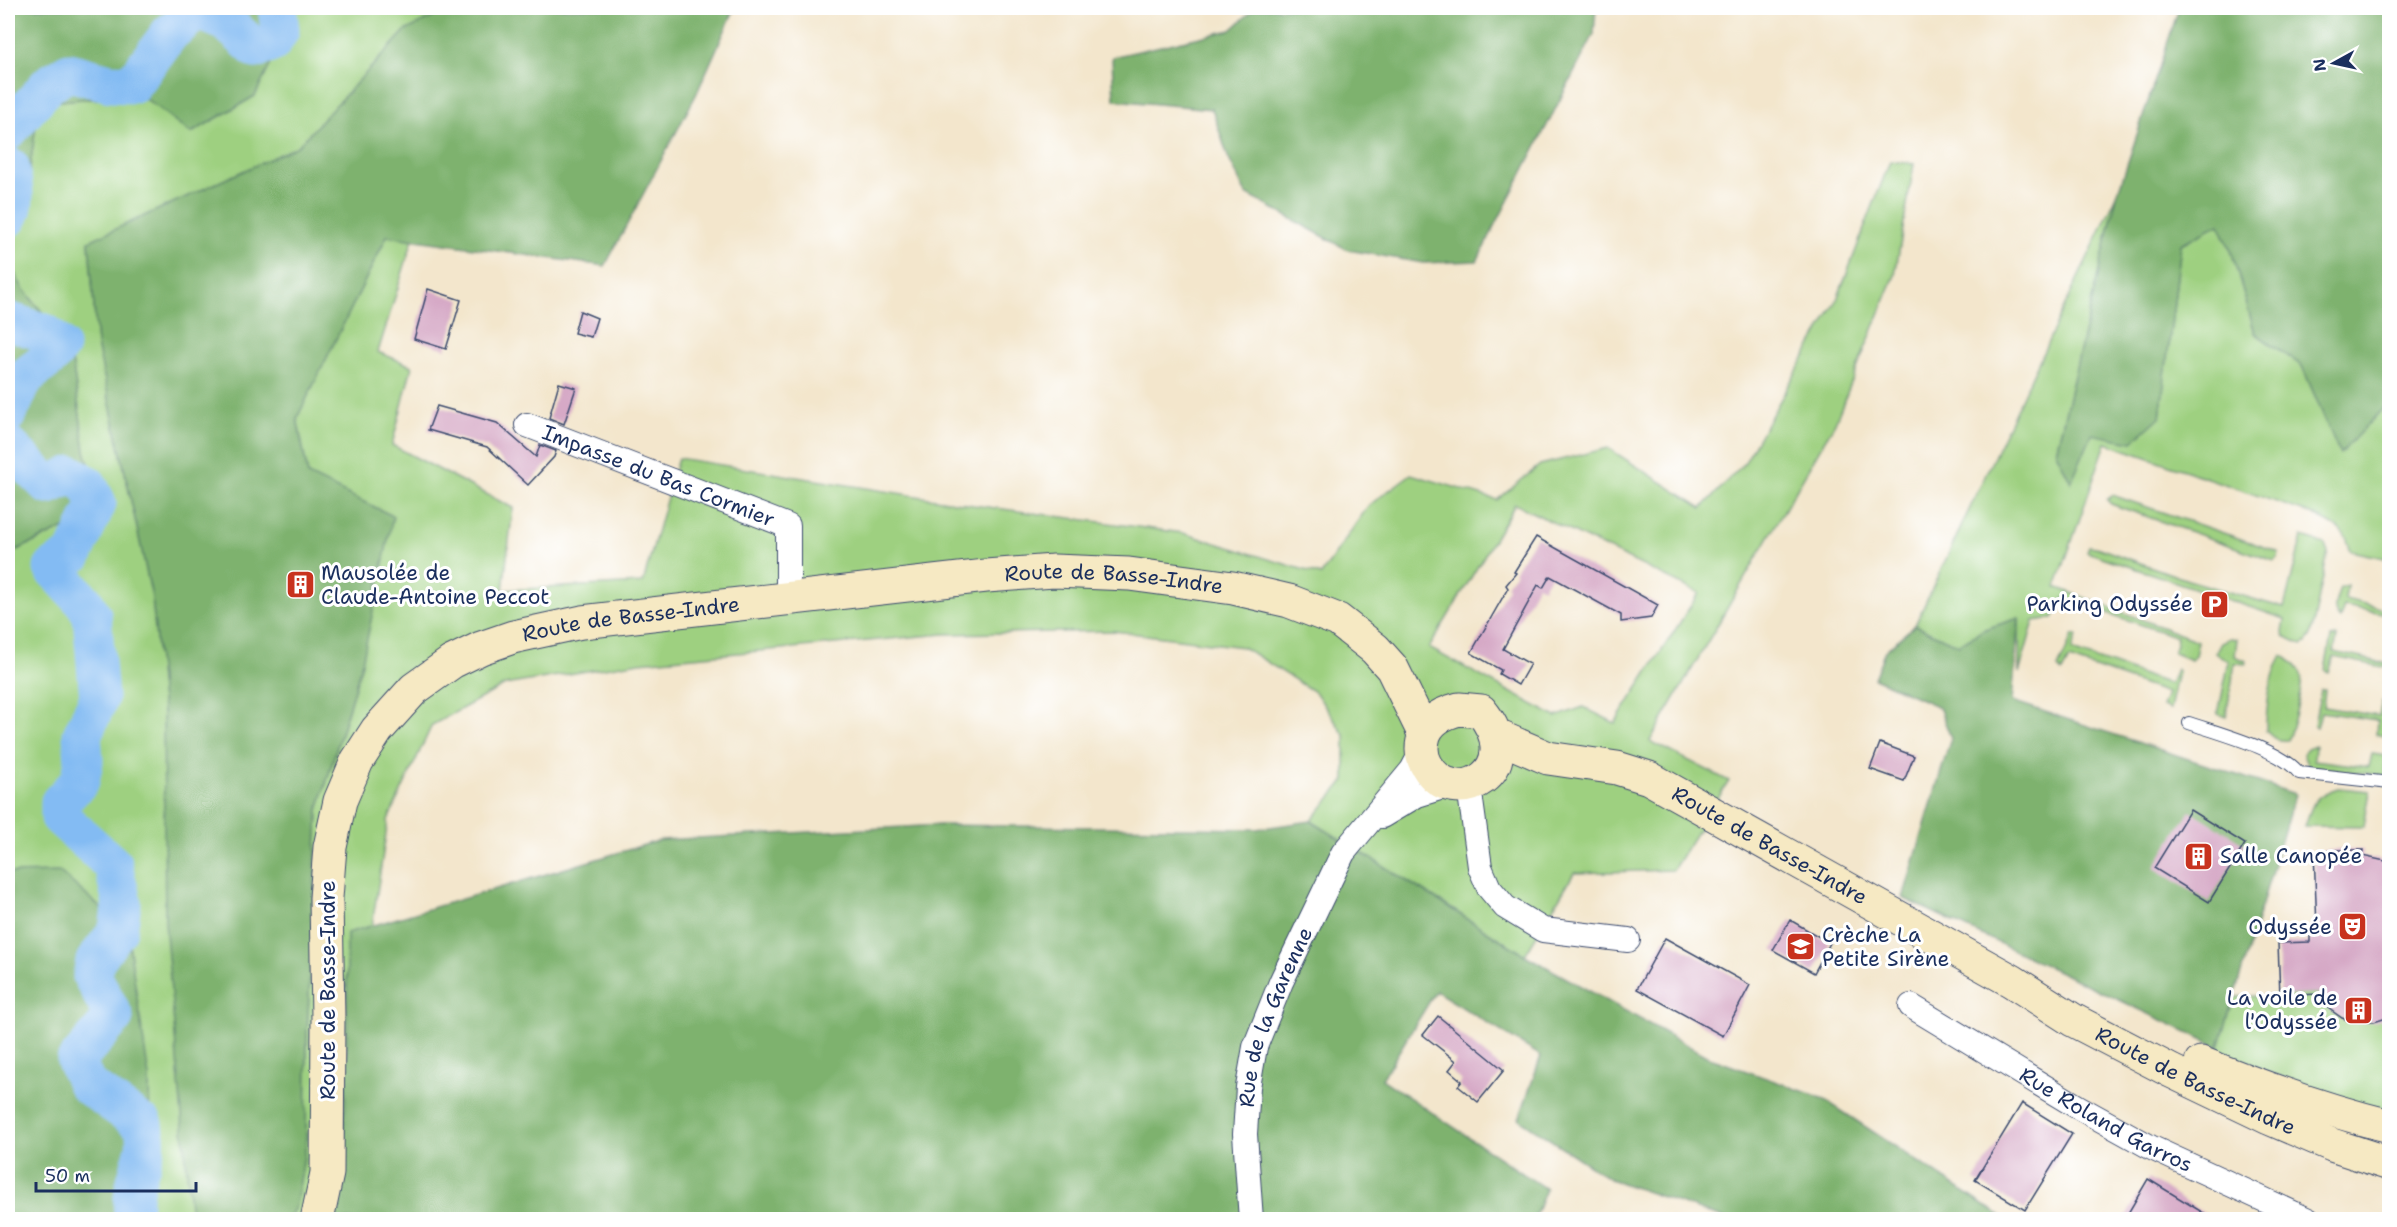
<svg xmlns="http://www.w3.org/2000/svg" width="2397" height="1227" font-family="'Shantell Sans',sans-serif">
	<rect width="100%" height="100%" fill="#fff"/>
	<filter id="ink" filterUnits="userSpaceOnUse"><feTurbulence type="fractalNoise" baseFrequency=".0167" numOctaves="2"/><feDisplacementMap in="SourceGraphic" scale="12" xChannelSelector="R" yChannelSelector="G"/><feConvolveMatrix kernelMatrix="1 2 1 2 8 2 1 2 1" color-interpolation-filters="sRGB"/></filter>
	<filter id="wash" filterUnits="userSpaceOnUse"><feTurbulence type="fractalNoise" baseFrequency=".008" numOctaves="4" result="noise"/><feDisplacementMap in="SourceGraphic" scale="24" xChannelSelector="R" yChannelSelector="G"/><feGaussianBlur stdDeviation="1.35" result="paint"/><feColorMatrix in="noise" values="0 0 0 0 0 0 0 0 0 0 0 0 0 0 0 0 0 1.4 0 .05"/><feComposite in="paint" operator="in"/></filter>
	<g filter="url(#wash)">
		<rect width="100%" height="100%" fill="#f3e6cc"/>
		<path fill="#9ed080" stroke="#5c806f" stroke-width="1.5" fill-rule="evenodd" d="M 298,8 L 451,8 L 405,31 L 298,146 L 89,242 L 97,344 L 152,597 L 163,711 L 182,1094 L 191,1219 L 151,1219 L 149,1077 L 8,1219 L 8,554 L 104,510 L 85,451 L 70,346 L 24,290 L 8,262 L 8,229 L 28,182 L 39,102 L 83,99 L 146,99 L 191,133 L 255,96 Z
			M 1890,161 L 1914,164 L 1895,275 L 1835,423 L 1650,741 L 1729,781 L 1673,870 L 1574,873 L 1525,955 L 1311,821 L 1345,780 L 1345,736 L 1316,693 L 1243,647 L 1114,631 L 944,634 L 639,662 L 505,685 L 432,725 L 388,820 L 372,926 L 347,933 C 346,1024 351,1131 331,1219 L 289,1220 L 296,1205 L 306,1144 L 307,1034 L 318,810 L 362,663 L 308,475 L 297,418 L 387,236 L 413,239 L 378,352 L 412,366 L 392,445 L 513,508 L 503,590 L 643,583 L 678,458 L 973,505 L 1183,533 L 1321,575 L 1368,506 L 1411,474 L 1497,500 L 1540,465 L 1608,448 L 1702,508 L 1745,462 L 1836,302 ZM 1515,504 L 1699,593 L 1615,723 L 1583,707 L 1556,717 L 1429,648 Z
			M 2117,195 L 2056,452 L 2071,482 L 2092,433 L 2131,442 L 2160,417 L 2181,244 L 2219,223 L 2232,253 L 2255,333 L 2302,366 L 2340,453 L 2389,402 L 2389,559 L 2350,551 C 2348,528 2329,523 2311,514 L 2106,443 L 2056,587 L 2198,641 L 2195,656 L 2191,660 L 2174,653 L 2177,637 L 2064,598 L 2053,618 L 2034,621 L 2019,673 L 2019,618 L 1985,629 L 1958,645 L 1915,625 Z
			M 2112,495 L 2273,550 L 2279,553 L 2278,558 L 2274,561 L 2111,504 L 2107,500 Z
			M 2302,537 L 2325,544 L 2328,552 L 2311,636 L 2306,643 L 2302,645 L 2284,636 L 2283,633 L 2285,619 L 2087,552 L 2089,546 L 2096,547 L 2188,580 L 2284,608 Z
			M 2347,585 L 2345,599 L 2389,610 L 2389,614 L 2344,606 L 2340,619 C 2330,611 2337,598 2340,588 Z
			M 2073,635 L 2077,636 L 2072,651 L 2170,684 L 2176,669 L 2178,671 L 2170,709 L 2162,706 L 2167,693 L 2069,659 L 2062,672 L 2058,668 Z
			M 2337,637 L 2334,652 L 2388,664 L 2389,659 L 2389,685 L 2385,683 L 2388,668 L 2334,657 L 2329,672 L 2325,670 L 2331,638 Z
			M 2230,638 L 2237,639 L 2235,656 L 2246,661 L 2246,664 L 2235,663 L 2226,717 L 2218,714 L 2229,661 L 2215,653 L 2221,642 Z
			M 2282,655 C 2289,660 2299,667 2301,675 C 2304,684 2292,731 2287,740 C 2276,741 2273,738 2266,731 C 2266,706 2270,677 2282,655 Z
			M 2321,690 L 2325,690 L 2323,707 L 2379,716 L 2382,702 L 2389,703 L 2389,737 L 2376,734 L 2377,720 L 2321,712 L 2317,727 L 2314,725 Z
			M 2315,745 L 2314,760 L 2369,767 L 2372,754 L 2387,756 L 2385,770 L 2389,772 L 2389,776 L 2308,766 L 2303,755 L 2307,748 Z
			M 2338,788 L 2370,791 L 2364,827 L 2305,826 C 2313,802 2313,796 2338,788 Z
			M 2337,993 L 2389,999 L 2389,1115 L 2216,1054 L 2234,997 Z"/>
		<path fill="#7eb26e" stroke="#4c7066" stroke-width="1.5" d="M 8,8 L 298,8 L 255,96 L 191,133 L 146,99 L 83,99 L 39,103 L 28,182 L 8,229 Z
			M 451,8 L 735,8 L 696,95 L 605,266 L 387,236 L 297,418 L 308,475 L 393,516 L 362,663 L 318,810 L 307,1034 L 306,1144 L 296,1205 L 289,1219 L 191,1219 L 165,922 L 163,711 L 152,597 L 97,344 L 89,241 L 298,146 L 405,31 Z
			M 1255,8 L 1596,8 L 1594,34 L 1477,261 L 1423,263 L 1348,250 L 1246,194 L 1228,157 L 1212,109 L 1114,100 L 1112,57 L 1231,30 Z
			M 2179,8 L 2389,8 L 2389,402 L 2340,454 L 2302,366 L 2255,333 L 2232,253 L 2219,224 L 2181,244 L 2160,417 L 2132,442 L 2092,434 L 2071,482 L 2056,452 L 2117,195 Z
			M 8,262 L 24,290 L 70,346 L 85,451 L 104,510 L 8,554 Z
			M 2019,618 L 2012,701 L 2295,794 L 2219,1047 L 1903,898 L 1951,738 L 1939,707 L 1874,678 L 1885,651 L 1915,625 L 1958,645 L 1985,629 Z
			M 1311,821 L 1525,955 L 1710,1058 L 1822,1098 L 2005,1219 L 1726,1219 L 1610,1179 L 1519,1119 L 1541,1056 L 1436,991 L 1382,1079 L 1546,1189 L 1534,1219 L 331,1220 C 351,1131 346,1024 347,933 L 661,840 L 941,825 L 1256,829 Z
			M 60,872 L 127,931 L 149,1077 L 151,1219 L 8,1219 L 8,873 Z"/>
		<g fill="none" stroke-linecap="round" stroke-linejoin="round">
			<path stroke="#83bbf3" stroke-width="39" d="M 8,131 L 49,84 L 69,72 L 110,83 L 132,84 L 170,33 L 198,10 L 226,22 L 256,49 L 272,43 L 280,30 L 277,8
				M 8,166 L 10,167 C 13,183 18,205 8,218
				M 8,321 L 45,333 L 60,346 L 51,357 L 25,377 L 8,413
				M 8,445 L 48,485 L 72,475 L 88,485 L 97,503 L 74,554 L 53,568 L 84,602 L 92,615 L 99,698 L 82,735 L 84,761 L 80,781 L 60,802 L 60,817 L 113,865 L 122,902 L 118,930 L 95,961 L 92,976 L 114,1017 L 76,1061 L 87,1085 L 144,1125 C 145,1132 146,1141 145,1149 C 139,1173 129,1194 134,1220"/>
		</g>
		<g id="blocks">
			<path fill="#d6a9c6" d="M 428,289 L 461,300 L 446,349 L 414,339 Z
				M 580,311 L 597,318 L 591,337 L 574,333 Z
				M 559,383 L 576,388 L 564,424 L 549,418 Z
				M 437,406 L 497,423 L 536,457 L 540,445 L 556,451 L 554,457 L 528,485 L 487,447 L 428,430 Z
				M 1536,537 L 1658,605 L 1651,618 L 1621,622 L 1621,615 L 1550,576 L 1543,588 L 1538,585 L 1503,649 L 1530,664 L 1518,685 L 1499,674 L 1501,670 L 1471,653 L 1508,588 L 1506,585 L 1516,573 L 1514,572 Z
				M 1880,743 L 1914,756 L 1904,781 L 1870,769 Z
				M 2190,810 L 2245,844 L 2209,902 L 2154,868 Z
				M 2335,850 L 2363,850 L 2362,856 L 2390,862 L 2390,1017 L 2374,1022 L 2352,1022 L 2342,1018 L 2325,1006 L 2318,994 L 2280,996 L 2278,943 L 2310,942 L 2310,928 L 2317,927 L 2314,852 Z
				M 1790,920 L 1830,943 L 1814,973 L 1773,950 Z
				M 1665,938 L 1750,985 L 1723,1036 L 1637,989 Z
				M 1438,1016 L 1504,1070 L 1478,1102 L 1458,1086 L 1462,1081 L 1449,1070 L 1456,1061 L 1423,1035 Z
				M 2022,1103 L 2072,1134 L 2025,1210 L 1975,1180 Z
				M 2148,1179 L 2215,1220 L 2124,1220 Z"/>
		</g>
	</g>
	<g filter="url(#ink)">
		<use href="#blocks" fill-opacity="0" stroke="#3b4a6e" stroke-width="1.5"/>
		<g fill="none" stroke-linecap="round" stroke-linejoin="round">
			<defs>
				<path id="service" d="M 2189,723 C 2218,733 2280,749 2299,773 L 2390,783"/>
				<g id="minor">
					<path id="s1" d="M 527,425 L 788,526 L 788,599"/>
					<path d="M 1469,786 L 1480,867 L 1489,888 L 1505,907 L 1543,930 L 1628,940"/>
					<path d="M 1382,816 L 1417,795 L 1449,785"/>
					<path id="s2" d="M 1911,1006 L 2078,1107 L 2152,1148 L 2308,1220"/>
					<path id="s3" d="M 1251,1220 L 1245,1134 L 1248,1087 L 1255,1047 L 1281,982 L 1343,853 L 1412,770 L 1422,751"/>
				</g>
				<g id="secondary">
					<path d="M 1459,709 L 1481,711 C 1530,770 1454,813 1427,766 C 1422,758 1421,749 1423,740 C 1426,721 1443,713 1459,709 Z"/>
					<path id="s4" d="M 1497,736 L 1548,758 L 1617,768 L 1649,778 L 2012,981 L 2073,1020 L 2171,1071 L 2269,1118 L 2332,1145 L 2390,1164"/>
					<path d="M 2201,1063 C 2263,1088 2324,1110 2390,1126"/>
					<path id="s5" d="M 317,1220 L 327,1173 L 328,1019 L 326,898 L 330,847 L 340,801 L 357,761 L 377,730 L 414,689 L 452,662 L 481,648 L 513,637 L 582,622 L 986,576 L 1054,571 L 1129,574 L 1233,588 L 1289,601 L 1338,620 L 1375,649 L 1392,668 L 1424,733"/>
				</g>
			</defs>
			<use href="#service" stroke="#3b4a6e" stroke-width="14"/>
			<use href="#minor" stroke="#3b4a6e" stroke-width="26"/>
			<use href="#secondary" stroke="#3b4a6e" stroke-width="35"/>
			<use href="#service" stroke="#fff" stroke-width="12"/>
			<use href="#minor" stroke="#fff" stroke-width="24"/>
			<use href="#secondary" stroke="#f6e9c3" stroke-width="33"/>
		</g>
	</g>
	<defs>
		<symbol id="building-square" viewBox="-11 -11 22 22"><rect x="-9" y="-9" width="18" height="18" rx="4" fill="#c8321e" stroke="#fff"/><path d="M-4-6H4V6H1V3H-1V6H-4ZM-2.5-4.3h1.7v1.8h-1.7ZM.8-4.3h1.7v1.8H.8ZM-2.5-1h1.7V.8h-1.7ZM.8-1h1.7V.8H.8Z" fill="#fff"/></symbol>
		<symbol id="parking-square" viewBox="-11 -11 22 22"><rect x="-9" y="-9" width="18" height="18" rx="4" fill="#c8321e" stroke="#fff"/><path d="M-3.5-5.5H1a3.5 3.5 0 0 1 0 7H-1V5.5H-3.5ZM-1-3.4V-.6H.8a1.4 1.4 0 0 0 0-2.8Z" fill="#fff"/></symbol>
		<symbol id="theatre-square" viewBox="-11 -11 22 22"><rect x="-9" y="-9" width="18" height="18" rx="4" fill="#c8321e" stroke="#fff"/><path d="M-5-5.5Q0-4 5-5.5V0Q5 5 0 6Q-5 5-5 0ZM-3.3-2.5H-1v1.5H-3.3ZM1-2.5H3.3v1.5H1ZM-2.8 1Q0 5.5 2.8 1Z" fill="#fff"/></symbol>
		<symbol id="school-square" viewBox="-11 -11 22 22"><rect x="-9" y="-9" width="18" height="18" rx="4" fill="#c8321e" stroke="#fff"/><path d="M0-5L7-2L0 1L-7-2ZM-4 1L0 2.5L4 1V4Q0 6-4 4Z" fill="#fff"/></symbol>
	</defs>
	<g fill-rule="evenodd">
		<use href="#building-square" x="284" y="568" width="33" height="33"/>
		<use href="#parking-square" x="2198" y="588" width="33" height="33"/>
		<use href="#building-square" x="2182" y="840" width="33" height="33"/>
		<use href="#theatre-square" x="2336" y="910" width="33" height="33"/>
		<use href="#school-square" x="1784" y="930" width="33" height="33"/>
		<use href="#building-square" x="2342" y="994" width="33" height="33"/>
	</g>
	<g text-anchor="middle" stroke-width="6" stroke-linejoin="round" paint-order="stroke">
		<g font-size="21" fill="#1b2f5e" stroke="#fff">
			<text dy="7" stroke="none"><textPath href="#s1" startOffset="141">Impasse du Bas Cormier</textPath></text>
			<text dy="7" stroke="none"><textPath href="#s5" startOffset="1275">Route de Basse-Indre</textPath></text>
			<text dy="7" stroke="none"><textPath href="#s5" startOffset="789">Route de Basse-Indre</textPath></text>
			<text dy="7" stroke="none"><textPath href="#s4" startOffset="297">Route de Basse-Indre</textPath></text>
			<text transform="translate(328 990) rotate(-90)" y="7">Route de Basse-Indre</text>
			<text dy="7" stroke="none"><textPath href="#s3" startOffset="208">Rue de la Garenne</textPath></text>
			<text dy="7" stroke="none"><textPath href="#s4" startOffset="784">Route de Basse-Indre</textPath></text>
			<text dy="7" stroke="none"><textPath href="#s2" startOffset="226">Rue Roland Garros</textPath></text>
		</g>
		<g font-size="21" fill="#1b2f5e" stroke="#fff" text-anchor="start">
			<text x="321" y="580">Mausolée de<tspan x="321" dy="24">Claude-Antoine Peccot</tspan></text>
			<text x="2193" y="611" text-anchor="end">Parking Odyssée</text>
			<text x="2220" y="863">Salle Canopée</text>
			<text x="2332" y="934" text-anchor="end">Odyssée</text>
			<text x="1822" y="942">Crèche La<tspan x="1822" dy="24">Petite Sirène</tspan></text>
			<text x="2338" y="1005" text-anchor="end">La voile de<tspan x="2338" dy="24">l'Odyssée</tspan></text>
		</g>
	</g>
	<rect width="2397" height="1227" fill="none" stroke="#fff" stroke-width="30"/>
	<g transform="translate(2334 63) rotate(262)" stroke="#ffffff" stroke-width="4.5" paint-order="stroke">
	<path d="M0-4.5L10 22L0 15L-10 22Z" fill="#1b2f5e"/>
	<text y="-9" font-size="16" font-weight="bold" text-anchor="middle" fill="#1b2f5e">N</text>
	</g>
	<path d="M36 1182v9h160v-9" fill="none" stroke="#1b2f5e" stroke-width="3"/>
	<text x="45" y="1182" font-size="18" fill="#1b2f5e" stroke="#ffffff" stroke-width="4.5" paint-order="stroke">50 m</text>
</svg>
